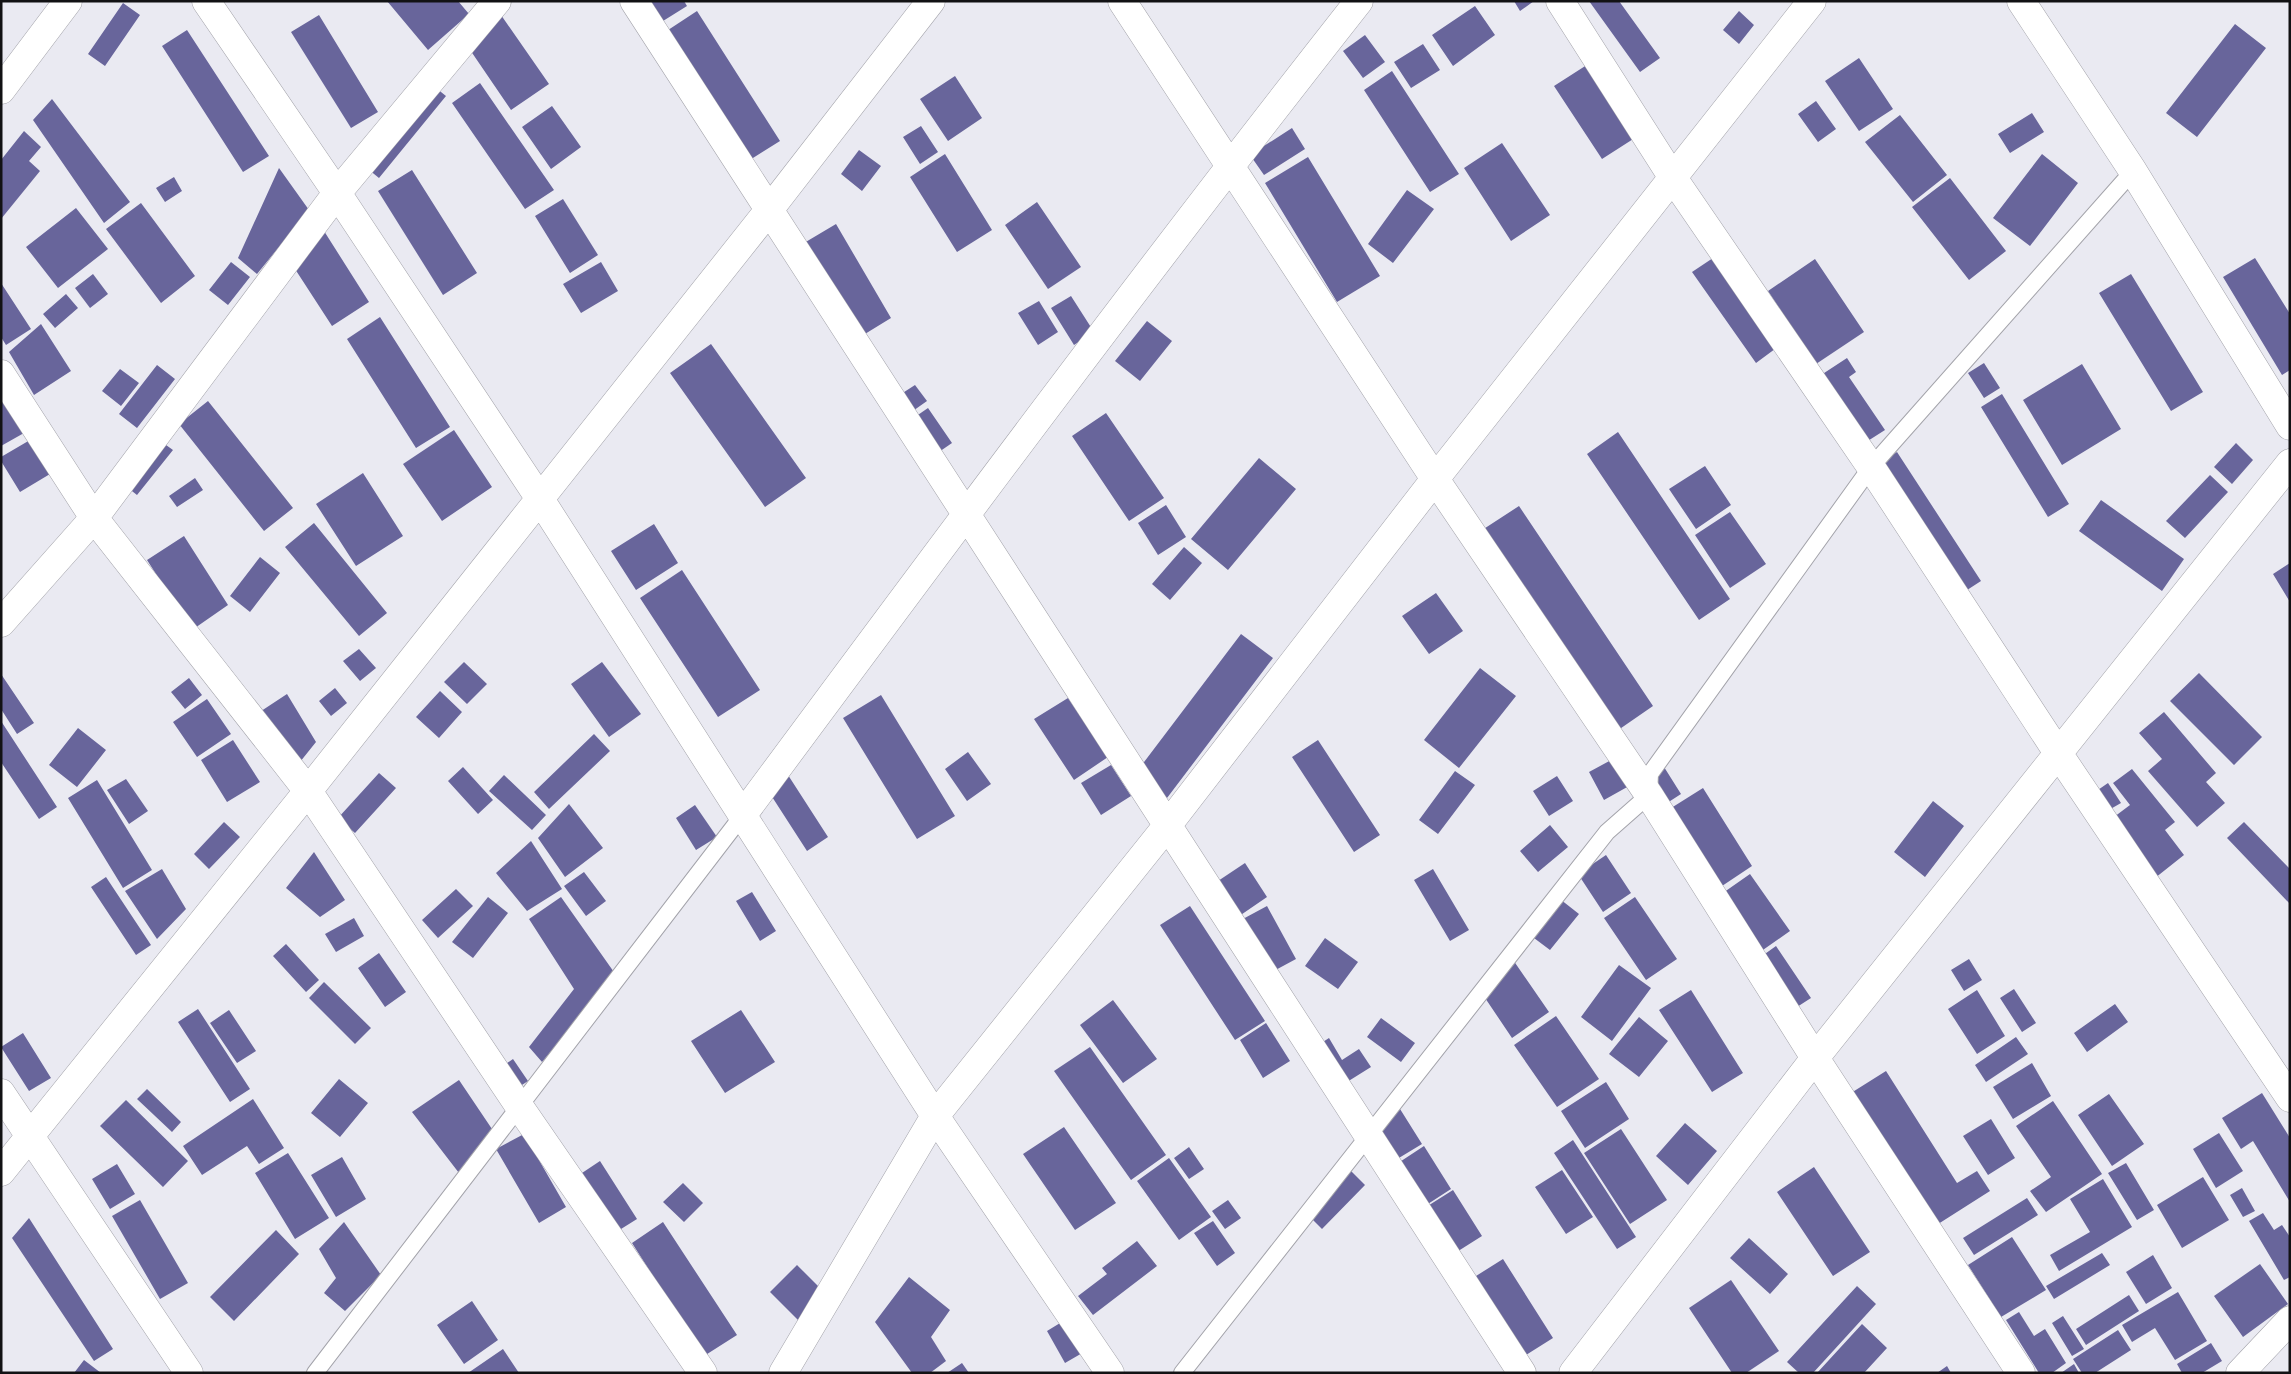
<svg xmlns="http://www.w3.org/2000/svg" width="2291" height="1374" font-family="'Roboto Serif',serif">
	<rect width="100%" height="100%" fill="#eaeaf2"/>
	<path fill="#68659b" d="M 387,1 L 458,1 L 469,14 L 428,50 Z
		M 639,1 L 684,1 L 687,6 L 655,26 Z
		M 1514,1 L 1534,1 L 1520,11 Z
		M 1589,1 L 1619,1 L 1660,58 L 1640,72 Z
		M 123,3 L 140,15 L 105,66 L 88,54 Z
		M 1475,6 L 1495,35 L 1453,66 L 1432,35 Z
		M 697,11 L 780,141 L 745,163 L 662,34 Z
		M 1739,11 L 1754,25 L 1739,44 L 1723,30 Z
		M 319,15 L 378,112 L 351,128 L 291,32 Z
		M 501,15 L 549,84 L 511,110 L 464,41 Z
		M 2235,24 L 2266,48 L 2197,137 L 2166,113 Z
		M 187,30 L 269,156 L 243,172 L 162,46 Z
		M 1365,35 L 1385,62 L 1363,78 L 1343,51 Z
		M 1423,44 L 1440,70 L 1411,88 L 1394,62 Z
		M 1859,58 L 1893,109 L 1859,131 L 1825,81 Z
		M 1593,61 L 1641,134 L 1602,159 L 1554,86 Z
		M 1392,71 L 1459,174 L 1430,192 L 1364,90 Z
		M 955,76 L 982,118 L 948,141 L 920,99 Z
		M 480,83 L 554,190 L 525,209 L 452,103 Z
		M 431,84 L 446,96 L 379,178 L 363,165 Z
		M 52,99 L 130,202 L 104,223 L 33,120 Z
		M 1816,101 L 1836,129 L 1818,142 L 1798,114 Z
		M 552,106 L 581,147 L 551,169 L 522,127 Z
		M 2032,113 L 2044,132 L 2010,153 L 1998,134 Z
		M 1900,115 L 1947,175 L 1913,202 L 1865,142 Z
		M 921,126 L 938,152 L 920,164 L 903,137 Z
		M 1292,128 L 1305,149 L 1264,175 L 1250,155 Z
		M 24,131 L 41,147 L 29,161 L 40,171 L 1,219 L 1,160 Z
		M 1502,143 L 1550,215 L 1511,241 L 1464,168 Z
		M 859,150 L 881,166 L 862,191 L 841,174 Z
		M 945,154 L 992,230 L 957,252 L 910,177 Z
		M 2042,154 L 2078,183 L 2030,246 L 1993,218 Z
		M 1308,157 L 1380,276 L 1337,302 L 1265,183 Z
		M 279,168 L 309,210 L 257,274 L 238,258 Z
		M 412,170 L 477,273 L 443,295 L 378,191 Z
		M 174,177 L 182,191 L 165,202 L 156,188 Z
		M 1950,178 L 2006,251 L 1969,280 L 1912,207 Z
		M 1407,190 L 1434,209 L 1393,263 L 1368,244 Z
		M 563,199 L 598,255 L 570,273 L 535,216 Z
		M 1037,202 L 1081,267 L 1048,289 L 1005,225 Z
		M 141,203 L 195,276 L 161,303 L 106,229 Z
		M 76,208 L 108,249 L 58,288 L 26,247 Z
		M 836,224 L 891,318 L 860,337 L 804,243 Z
		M 324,231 L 369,302 L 332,326 L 295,269 Z
		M 1716,256 L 1779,346 L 1756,363 L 1692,272 Z
		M 2255,258 L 2290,314 L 2290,370 L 2282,375 L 2223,277 Z
		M 1815,259 L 1864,332 L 1816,364 L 1768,291 Z
		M 231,262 L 250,277 L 228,305 L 209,290 Z
		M 601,262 L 618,291 L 581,313 L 563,284 Z
		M 93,274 L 108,294 L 90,308 L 75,288 Z
		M 2131,274 L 2203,392 L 2171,411 L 2099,293 Z
		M 1,283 L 31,329 L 6,345 L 1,337 Z
		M 66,294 L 78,308 L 55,328 L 43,314 Z
		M 1071,296 L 1094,332 L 1074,345 L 1051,308 Z
		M 1039,301 L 1058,332 L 1038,345 L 1018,313 Z
		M 380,317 L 450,427 L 416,448 L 347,339 Z
		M 1147,321 L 1172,341 L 1140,381 L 1115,361 Z
		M 41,324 L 71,371 L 34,395 L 9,352 Z
		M 711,344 L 806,478 L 765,507 L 670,373 Z
		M 1847,358 L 1856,372 L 1849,377 L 1885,430 L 1863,444 L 1818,377 Z
		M 1984,363 L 2000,388 L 1984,398 L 1968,373 Z
		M 2082,364 L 2121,429 L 2062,465 L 2023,400 Z
		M 157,365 L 175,379 L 137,428 L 119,414 Z
		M 120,369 L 139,383 L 121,406 L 102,391 Z
		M 915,385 L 927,401 L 910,413 L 898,396 Z
		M 2002,394 L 2069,504 L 2048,517 L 1981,407 Z
		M 3,399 L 24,433 L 1,446 L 1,400 Z
		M 208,401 L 293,508 L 264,531 L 179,424 Z
		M 928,408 L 952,443 L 936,454 L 912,419 Z
		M 1106,413 L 1164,498 L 1129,521 L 1072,436 Z
		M 454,430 L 492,487 L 442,521 L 403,464 Z
		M 1618,432 L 1730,599 L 1699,620 L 1587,454 Z
		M 30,440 L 50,474 L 20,492 L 1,461 L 1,457 Z
		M 159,440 L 173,450 L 137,495 L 123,484 Z
		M 2236,443 L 2253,460 L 2232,484 L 2214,467 Z
		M 1897,452 L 1981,581 L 1964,592 L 1880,463 Z
		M 1259,458 L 1296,489 L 1228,570 L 1191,539 Z
		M 1705,466 L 1731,505 L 1696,529 L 1669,489 Z
		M 363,473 L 403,536 L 356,566 L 316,504 Z
		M 2210,475 L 2228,492 L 2185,538 L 2166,521 Z
		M 195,478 L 203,490 L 177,507 L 169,496 Z
		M 2101,500 L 2184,559 L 2162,591 L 2079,531 Z
		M 1166,505 L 1186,537 L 1158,555 L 1138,523 Z
		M 1519,506 L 1653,706 L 1611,735 L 1476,534 Z
		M 1730,512 L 1766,564 L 1730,588 L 1695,535 Z
		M 314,523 L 387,613 L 359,636 L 285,547 Z
		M 654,524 L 678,563 L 636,590 L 611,551 Z
		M 184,536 L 228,605 L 192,630 L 147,560 Z
		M 1184,547 L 1202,563 L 1170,600 L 1152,584 Z
		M 260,557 L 280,573 L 250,612 L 230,596 Z
		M 2290,563 L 2290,602 L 2273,574 Z
		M 682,570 L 760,690 L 718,717 L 640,598 Z
		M 1436,593 L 1463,631 L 1429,654 L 1402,616 Z
		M 1241,634 L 1273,658 L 1167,798 L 1135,774 Z
		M 359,649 L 376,668 L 360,681 L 343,661 Z
		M 464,662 L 487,684 L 467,704 L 444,682 Z
		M 602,662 L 641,714 L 609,737 L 571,684 Z
		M 1480,668 L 1516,696 L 1459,768 L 1424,740 Z
		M 2199,673 L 2262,737 L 2234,765 L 2170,701 Z
		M 1,674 L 34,723 L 17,734 L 1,709 Z
		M 189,678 L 202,695 L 185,709 L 171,692 Z
		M 335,688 L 347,703 L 331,716 L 319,701 Z
		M 440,691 L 462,712 L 439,738 L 416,717 Z
		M 287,694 L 316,742 L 288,777 L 249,719 Z
		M 881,695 L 955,816 L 917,839 L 843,718 Z
		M 1068,698 L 1108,757 L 1074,780 L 1034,719 Z
		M 207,699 L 231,734 L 197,757 L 173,722 Z
		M 2164,712 L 2216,773 L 2206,782 L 2225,803 L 2197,827 L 2148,771 L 2162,759 L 2139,733 Z
		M 1,721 L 57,807 L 39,819 L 1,762 Z
		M 78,728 L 106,750 L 77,787 L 49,765 Z
		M 594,734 L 610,751 L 549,809 L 534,792 Z
		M 233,740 L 260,782 L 227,802 L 201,760 Z
		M 1318,740 L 1380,835 L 1354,852 L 1292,757 Z
		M 968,752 L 991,784 L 967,801 L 945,769 Z
		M 1613,759 L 1629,786 L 1604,800 L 1589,772 Z
		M 1659,759 L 1681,794 L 1664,805 L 1641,770 Z
		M 1111,765 L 1131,796 L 1101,815 L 1081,783 Z
		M 463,767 L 493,800 L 478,814 L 448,781 Z
		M 2132,769 L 2175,822 L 2165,830 L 2184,855 L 2155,878 L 2110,820 L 2130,805 L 2113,783 Z
		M 1455,771 L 1475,785 L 1438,834 L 1419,820 Z
		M 379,773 L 396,788 L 355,833 L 338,818 Z
		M 504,775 L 546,815 L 532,830 L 489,791 Z
		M 788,775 L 828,837 L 807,851 L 767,789 Z
		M 1557,776 L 1573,801 L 1549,816 L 1533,791 Z
		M 126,779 L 148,811 L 129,824 L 107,790 Z
		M 97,780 L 152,870 L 123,888 L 68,798 Z
		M 2108,783 L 2121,803 L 2107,811 L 2095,792 Z
		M 1703,788 L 1752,866 L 1719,888 L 1668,810 Z
		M 1933,801 L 1964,826 L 1925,877 L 1894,852 Z
		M 569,804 L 603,848 L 565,877 L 538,838 Z
		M 695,805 L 717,837 L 696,850 L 676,818 Z
		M 224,822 L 240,837 L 209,869 L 194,854 Z
		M 2244,822 L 2290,869 L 2290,904 L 2227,838 Z
		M 1550,825 L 1568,847 L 1538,872 L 1520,851 Z
		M 531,841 L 562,889 L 527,911 L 496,873 Z
		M 314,852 L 345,900 L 320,917 L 286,888 Z
		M 1606,855 L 1631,893 L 1603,912 L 1578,874 Z
		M 1245,863 L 1267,897 L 1232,921 L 1209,887 Z
		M 162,869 L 186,909 L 157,939 L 125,891 Z
		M 1433,869 L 1469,930 L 1450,941 L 1414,880 Z
		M 584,872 L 606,901 L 586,916 L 564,886 Z
		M 1750,874 L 1790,931 L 1760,952 L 1720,895 Z
		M 106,877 L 151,945 L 136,955 L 91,887 Z
		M 456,889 L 473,906 L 438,938 L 422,920 Z
		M 752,892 L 776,931 L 760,941 L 736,901 Z
		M 1551,892 L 1579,914 L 1550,950 L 1522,929 Z
		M 488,897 L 508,913 L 473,958 L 452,942 Z
		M 561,897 L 616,975 L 542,1062 L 529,1047 L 574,989 L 529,919 Z
		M 1635,897 L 1677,959 L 1646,980 L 1604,918 Z
		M 1190,906 L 1265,1021 L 1235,1040 L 1160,925 Z
		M 1267,906 L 1296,959 L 1257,980 L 1228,927 Z
		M 354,918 L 364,936 L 336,952 L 325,934 Z
		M 1325,938 L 1358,962 L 1338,989 L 1305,966 Z
		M 286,944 L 319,980 L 306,992 L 273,956 Z
		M 1776,946 L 1811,998 L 1797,1007 L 1762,956 Z
		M 379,953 L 406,992 L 385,1007 L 358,968 Z
		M 1509,954 L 1549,1012 L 1512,1038 L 1477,986 Z
		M 1969,959 L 1982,980 L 1964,991 L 1951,970 Z
		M 1619,965 L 1651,988 L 1612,1041 L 1581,1017 Z
		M 324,982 L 371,1028 L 355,1044 L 309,998 Z
		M 2014,989 L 2036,1023 L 2022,1032 L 2000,998 Z
		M 1691,990 L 1743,1073 L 1712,1092 L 1659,1010 Z
		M 1977,990 L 2005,1036 L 1977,1054 L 1948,1009 Z
		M 1113,1000 L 1157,1059 L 1123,1083 L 1080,1025 Z
		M 2115,1004 L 2128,1022 L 2087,1052 L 2074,1033 Z
		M 198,1009 L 250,1089 L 230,1102 L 178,1022 Z
		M 229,1010 L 256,1051 L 237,1063 L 210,1023 Z
		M 741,1010 L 775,1062 L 725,1093 L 691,1041 Z
		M 1556,1016 L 1599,1079 L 1557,1107 L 1514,1045 Z
		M 1639,1017 L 1668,1041 L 1639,1077 L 1609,1054 Z
		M 1381,1018 L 1415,1043 L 1401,1062 L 1367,1037 Z
		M 1266,1023 L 1290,1061 L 1263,1078 L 1240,1040 Z
		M 23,1033 L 51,1078 L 29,1091 L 1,1047 Z
		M 2016,1037 L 2028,1054 L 1986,1082 L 1975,1065 Z
		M 1329,1038 L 1342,1060 L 1359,1049 L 1371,1067 L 1331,1092 L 1306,1053 Z
		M 1090,1047 L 1166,1155 L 1131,1180 L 1054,1071 Z
		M 513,1059 L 528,1081 L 501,1099 L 486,1078 Z
		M 2032,1063 L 2051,1096 L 2013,1119 L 1993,1087 Z
		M 1886,1071 L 1957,1183 L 1977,1171 L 1990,1191 L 1935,1226 L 1851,1093 Z
		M 339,1079 L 368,1103 L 340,1137 L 311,1113 Z
		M 459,1080 L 492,1129 L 459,1173 L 412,1112 Z
		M 1606,1082 L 1629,1119 L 1585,1148 L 1561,1111 Z
		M 147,1089 L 181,1122 L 172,1132 L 137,1099 Z
		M 2262,1093 L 2290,1138 L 2290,1202 L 2253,1141 L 2241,1149 L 2222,1118 Z
		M 2109,1094 L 2144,1144 L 2112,1166 L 2078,1115 Z
		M 253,1099 L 284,1148 L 259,1164 L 247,1146 L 202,1175 L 183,1146 Z
		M 126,1100 L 188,1161 L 163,1187 L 100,1126 Z
		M 1395,1101 L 1422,1144 L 1384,1167 L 1361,1133 Z
		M 2053,1101 L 2102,1174 L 2046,1212 L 2030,1191 L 2051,1177 L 2016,1126 Z
		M 1991,1119 L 2015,1158 L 1988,1175 L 1963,1136 Z
		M 1685,1123 L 1717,1151 L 1688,1185 L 1656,1156 Z
		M 1064,1127 L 1116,1203 L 1075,1230 L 1023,1154 Z
		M 1621,1129 L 1667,1200 L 1630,1224 L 1584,1153 Z
		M 2219,1133 L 2243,1171 L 2216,1188 L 2193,1149 Z
		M 524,1134 L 566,1207 L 539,1223 L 496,1149 Z
		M 1573,1140 L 1636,1237 L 1617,1249 L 1554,1153 Z
		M 1424,1146 L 1451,1189 L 1414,1213 L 1386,1171 Z
		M 1189,1147 L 1204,1169 L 1189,1179 L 1174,1158 Z
		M 288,1153 L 329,1218 L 295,1239 L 255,1173 Z
		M 342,1157 L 366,1199 L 336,1217 L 311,1175 Z
		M 1169,1158 L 1211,1217 L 1179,1240 L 1137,1181 Z
		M 600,1161 L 637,1219 L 613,1234 L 576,1177 Z
		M 2126,1163 L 2154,1210 L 2137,1220 L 2108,1173 Z
		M 117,1164 L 135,1194 L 110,1209 L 92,1179 Z
		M 1814,1167 L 1870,1252 L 1833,1276 L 1777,1192 Z
		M 1348,1168 L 1365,1185 L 1322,1229 L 1305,1212 Z
		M 1562,1170 L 1593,1217 L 1566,1234 L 1535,1187 Z
		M 2203,1177 L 2229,1220 L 2182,1248 L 2157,1205 Z
		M 2103,1179 L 2132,1227 L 2059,1271 L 2050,1255 L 2090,1232 L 2070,1199 Z
		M 683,1183 L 703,1203 L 684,1222 L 663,1202 Z
		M 2242,1188 L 2255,1211 L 2243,1217 L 2230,1195 Z
		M 1453,1190 L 1482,1236 L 1444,1260 L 1415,1214 Z
		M 2027,1198 L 2038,1215 L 1974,1255 L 1963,1238 Z
		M 140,1200 L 188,1283 L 160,1299 L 112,1216 Z
		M 1228,1200 L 1241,1218 L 1225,1229 L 1212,1211 Z
		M 2263,1213 L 2274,1230 L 2282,1225 L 2290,1237 L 2290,1277 L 2284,1280 L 2249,1221 Z
		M 29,1218 L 113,1349 L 94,1361 L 12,1238 Z
		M 1213,1221 L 1235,1253 L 1217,1266 L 1194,1233 Z
		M 344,1222 L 381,1275 L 345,1311 L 324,1293 L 336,1278 L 319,1249 Z
		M 663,1222 L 737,1335 L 704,1356 L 632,1243 Z
		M 276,1230 L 299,1254 L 234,1321 L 210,1297 Z
		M 2012,1237 L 2046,1290 L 2001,1317 L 1968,1265 Z
		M 1749,1238 L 1788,1274 L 1770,1294 L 1730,1258 Z
		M 1137,1241 L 1157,1266 L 1093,1315 L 1078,1296 L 1107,1274 L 1102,1268 Z
		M 2102,1253 L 2110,1265 L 2054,1299 L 2046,1286 Z
		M 2153,1255 L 2172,1288 L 2146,1304 L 2126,1272 Z
		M 1503,1259 L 1553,1338 L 1507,1367 L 1457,1288 Z
		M 2260,1264 L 2288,1304 L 2243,1337 L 2214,1296 Z
		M 797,1265 L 825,1293 L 798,1320 L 770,1292 Z
		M 909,1277 L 950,1310 L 931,1337 L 946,1361 L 930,1373 L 912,1373 L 875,1322 Z
		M 1731,1280 L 1779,1351 L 1746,1373 L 1732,1373 L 1689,1308 Z
		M 1857,1286 L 1876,1304 L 1813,1373 L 1799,1373 L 1787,1362 Z
		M 2178,1292 L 2207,1341 L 2175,1360 L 2155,1328 L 2132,1342 L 2122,1325 Z
		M 2129,1295 L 2139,1311 L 2086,1345 L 2076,1329 Z
		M 472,1301 L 498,1340 L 464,1364 L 437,1325 Z
		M 2019,1312 L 2034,1336 L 2045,1329 L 2066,1363 L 2052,1373 L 2039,1373 L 2006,1320 Z
		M 2063,1316 L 2084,1349 L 2072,1356 L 2052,1323 Z
		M 1065,1320 L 1084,1352 L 1065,1363 L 1047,1331 Z
		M 1862,1324 L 1887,1348 L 1864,1373 L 1817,1373 Z
		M 2118,1330 L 2131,1350 L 2095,1373 L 2082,1373 L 2073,1359 Z
		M 2211,1343 L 2222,1361 L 2202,1373 L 2182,1373 L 2177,1364 Z
		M 503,1349 L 519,1373 L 468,1373 Z
		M 84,1360 L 101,1373 L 74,1373 Z
		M 962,1363 L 969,1373 L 947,1373 Z
		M 2074,1364 L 2079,1373 L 2061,1373 Z
		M 1947,1366 L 1951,1373 L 1937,1373 Z"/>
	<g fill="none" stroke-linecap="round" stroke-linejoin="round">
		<defs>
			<path id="service" d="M 315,1373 L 742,816
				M 1182,1373 L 1607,832 L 1649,795 L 1650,774 L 1871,467 L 2133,171"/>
			<path id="minor" d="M 206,1 L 337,193 L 540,499 L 935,1116 L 1110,1373
				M 634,1 L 1522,1373
				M 1122,1 L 1435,479 L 1649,795 L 1815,1058 L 2021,1373
				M 1560,1 L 1673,178 L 1871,467 L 2058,753 L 2290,1098
				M 2021,1 L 2133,171 L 2290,426
				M 1,90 L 68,1
				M 1,374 L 94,518 L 308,791 L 519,1106 L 703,1373
				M 1,623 L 94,518 L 337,193 L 497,1
				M 742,816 C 945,542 1148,269 1359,1
				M 1,1093 L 189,1373
				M 1,1172 L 308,791 L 769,210 L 931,1
				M 783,1373 L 935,1116 L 1167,826 L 1435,479 L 1812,1
				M 1573,1373 L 1815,1058 L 2290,463
				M 2240,1373 L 2290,1320"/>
		</defs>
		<use href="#service" stroke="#a3a3aa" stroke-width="18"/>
		<use href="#minor" stroke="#a3a3aa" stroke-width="29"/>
		<use href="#service" stroke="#fff" stroke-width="16"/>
		<use href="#minor" stroke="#fff" stroke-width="28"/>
	</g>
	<rect width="2291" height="1374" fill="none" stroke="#121214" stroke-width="5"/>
</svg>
